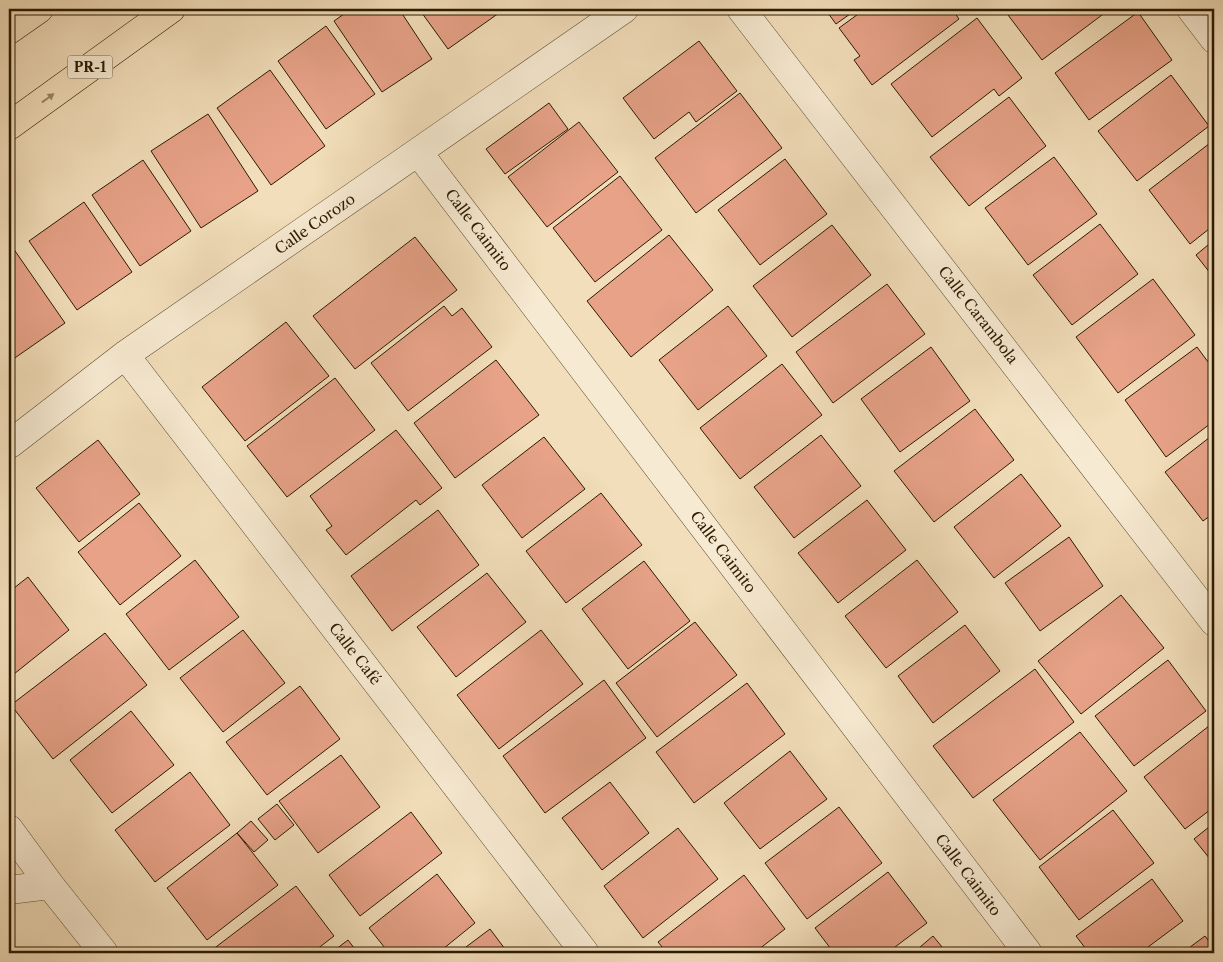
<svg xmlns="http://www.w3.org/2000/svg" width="1223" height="962" font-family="'Libre Caslon Text',serif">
	<rect width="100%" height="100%" fill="#f2deba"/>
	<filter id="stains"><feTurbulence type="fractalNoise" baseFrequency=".004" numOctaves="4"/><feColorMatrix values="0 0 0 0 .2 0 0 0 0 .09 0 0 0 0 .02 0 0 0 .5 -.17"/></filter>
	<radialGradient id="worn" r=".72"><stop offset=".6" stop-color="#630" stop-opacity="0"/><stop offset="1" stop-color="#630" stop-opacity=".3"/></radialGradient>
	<path fill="#e7a288" stroke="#2b1a01" d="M 351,9 L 399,9 L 432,59 L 382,92 L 334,21 Z
		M 419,9 L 496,9 L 499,13 L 448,49 Z
		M 825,9 L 857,9 L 836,24 Z
		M 865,9 L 870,14 L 877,9 L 952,9 L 959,19 L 872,85 L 854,60 L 860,56 L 839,28 Z
		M 1016,9 L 1110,9 L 1042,60 L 1008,15 Z
		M 1138,12 L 1172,60 L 1089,120 L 1055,73 Z
		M 977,18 L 1022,78 L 999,96 L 994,89 L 932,137 L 891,84 Z
		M 326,26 L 375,94 L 326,129 L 278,61 Z
		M 699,41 L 737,91 L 696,122 L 689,112 L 654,139 L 623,98 Z
		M 270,70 L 325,146 L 271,185 L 217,108 Z
		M 1171,75 L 1209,126 L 1137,181 L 1098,131 Z
		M 740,93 L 782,148 L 696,213 L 655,158 Z
		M 1009,97 L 1046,146 L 969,206 L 930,157 Z
		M 549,103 L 568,129 L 505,174 L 486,149 Z
		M 208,114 L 258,191 L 201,228 L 151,151 Z
		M 579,122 L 618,172 L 547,227 L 508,177 Z
		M 1214,140 L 1214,225 L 1190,244 L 1149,190 Z
		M 1054,157 L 1097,214 L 1028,265 L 985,208 Z
		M 785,159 L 827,214 L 760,265 L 718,210 Z
		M 143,160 L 191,231 L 140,266 L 92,195 Z
		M 620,176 L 662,230 L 595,282 L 553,228 Z
		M 84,202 L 132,272 L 77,310 L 29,241 Z
		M 1100,224 L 1138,274 L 1072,325 L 1033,275 Z
		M 832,225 L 871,275 L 792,337 L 753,286 Z
		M 669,235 L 713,290 L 631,357 L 587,301 Z
		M 415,237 L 457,290 L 355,369 L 313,316 Z
		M 1214,240 L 1214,278 L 1196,255 Z
		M 13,248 L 65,323 L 9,362 L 9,251 Z
		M 1153,279 L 1195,335 L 1118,393 L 1076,337 Z
		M 887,284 L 925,334 L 833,403 L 796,352 Z
		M 444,306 L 452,316 L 462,308 L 492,347 L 408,411 L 371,363 Z
		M 728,306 L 767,356 L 698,410 L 659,360 Z
		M 286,322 L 329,376 L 245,441 L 202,387 Z
		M 931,347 L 970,401 L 900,452 L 861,399 Z
		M 1197,347 L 1214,370 L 1214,421 L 1166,457 L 1125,400 Z
		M 496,360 L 539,415 L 455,478 L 414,423 Z
		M 782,364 L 822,415 L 740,479 L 700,428 Z
		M 335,378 L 375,430 L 287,497 L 247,446 Z
		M 975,409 L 1014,460 L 934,522 L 894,471 Z
		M 396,430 L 442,488 L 420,505 L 416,500 L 346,555 L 326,530 L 332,526 L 310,496 Z
		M 1214,434 L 1214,513 L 1203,521 L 1165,472 Z
		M 821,435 L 861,486 L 794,538 L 754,487 Z
		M 544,437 L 585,489 L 522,538 L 482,485 Z
		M 98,440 L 140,494 L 79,542 L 36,488 Z
		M 1021,474 L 1061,526 L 994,578 L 954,527 Z
		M 601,493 L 642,545 L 566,603 L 526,551 Z
		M 867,500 L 906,550 L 838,603 L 798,553 Z
		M 139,503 L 181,556 L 120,605 L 78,552 Z
		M 438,510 L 479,565 L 392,631 L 351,576 Z
		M 1069,537 L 1103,586 L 1040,631 L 1005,583 Z
		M 9,552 L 14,559 L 9,563 Z
		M 195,560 L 239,617 L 169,670 L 126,614 Z
		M 917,560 L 958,612 L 886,668 L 845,616 Z
		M 644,561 L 690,621 L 628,669 L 582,609 Z
		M 487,573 L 526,622 L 456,677 L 417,627 Z
		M 28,577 L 69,630 L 9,678 L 9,592 Z
		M 1121,595 L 1164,648 L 1081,714 L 1038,661 Z
		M 695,622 L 737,675 L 657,737 L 616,683 Z
		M 965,625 L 1000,671 L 933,723 L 898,676 Z
		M 243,630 L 285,683 L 223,732 L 180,678 Z
		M 541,630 L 583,684 L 499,749 L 457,695 Z
		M 105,633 L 147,685 L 53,759 L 11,705 Z
		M 1168,660 L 1206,711 L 1134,766 L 1095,716 Z
		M 1035,669 L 1074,722 L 973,798 L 933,746 Z
		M 604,680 L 646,738 L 545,813 L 503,756 Z
		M 747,683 L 785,734 L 694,803 L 656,752 Z
		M 300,686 L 340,739 L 267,795 L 226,742 Z
		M 131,711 L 174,765 L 112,813 L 70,760 Z
		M 1214,722 L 1214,807 L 1185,829 L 1144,777 Z
		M 1080,732 L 1127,791 L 1040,860 L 993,800 Z
		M 790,751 L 827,799 L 760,849 L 724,803 Z
		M 341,755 L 380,807 L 318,853 L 279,801 Z
		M 190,772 L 230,825 L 155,882 L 115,830 Z
		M 610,782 L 649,833 L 602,870 L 562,818 Z
		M 277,804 L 294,825 L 275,840 L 258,819 Z
		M 839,807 L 882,863 L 807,919 L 765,863 Z
		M 1113,810 L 1154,863 L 1079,920 L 1039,867 Z
		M 411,812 L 442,853 L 360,916 L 329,875 Z
		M 251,821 L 268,840 L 254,852 L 237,833 Z
		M 1214,823 L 1214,864 L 1194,839 Z
		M 678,828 L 718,879 L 643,938 L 604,886 Z
		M 237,833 L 278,885 L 207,940 L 167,888 Z
		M 888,872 L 927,923 L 887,953 L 834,953 L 815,928 Z
		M 437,874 L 475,923 L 438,953 L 389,953 L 369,928 Z
		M 744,875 L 785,929 L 754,953 L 667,953 L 658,942 Z
		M 1152,879 L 1183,921 L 1140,953 L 1089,953 L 1076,936 Z
		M 296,886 L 334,936 L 312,953 L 208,953 Z
		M 490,929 L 508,953 L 458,953 Z
		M 933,936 L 947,953 L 913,953 Z
		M 1205,936 L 1214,948 L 1214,953 L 1182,953 Z
		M 348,940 L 358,953 L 331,953 Z"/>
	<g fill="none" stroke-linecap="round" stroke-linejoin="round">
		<defs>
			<path id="street" d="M 741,9 L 1214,622
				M 1191,9 L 1214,39
				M 418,152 L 1028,953
				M 125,355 L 585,953
				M 10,444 L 125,355 L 624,9
				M 9,829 L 50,885 L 104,953
				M 9,890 L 50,885"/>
			<path id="highway" d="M 9,30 L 39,9
				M 9,126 L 171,9"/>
		</defs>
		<use href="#street" stroke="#5d4b2f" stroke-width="29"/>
		<use href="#highway" stroke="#2b1a01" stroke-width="29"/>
		<use href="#street" stroke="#f7ead2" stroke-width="28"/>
		<use href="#highway" stroke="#f2deba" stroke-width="28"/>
	</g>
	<defs><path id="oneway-solid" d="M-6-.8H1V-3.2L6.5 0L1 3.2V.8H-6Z" transform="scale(1.25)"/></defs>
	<use fill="#988667" href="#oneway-solid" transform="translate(48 98) rotate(-36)"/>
	<g text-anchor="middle" stroke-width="4.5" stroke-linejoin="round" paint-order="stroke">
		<rect fill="#f7ead2" stroke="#685840" stroke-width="1" x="67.5" y="55.5" width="45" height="23" rx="4"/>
		<g font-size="14" font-weight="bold" fill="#2b1a01">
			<text x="90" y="72">PR-1</text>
		</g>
		<g font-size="15" fill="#2b1a01" stroke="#f7ead2">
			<text transform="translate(315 224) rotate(-35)" y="5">Calle Corozo</text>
			<text transform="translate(478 230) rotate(53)" y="5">Calle Caimito</text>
			<text transform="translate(978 315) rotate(52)" y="5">Calle Carambola</text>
			<text transform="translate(723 552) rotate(53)" y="5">Calle Caimito</text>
			<text transform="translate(355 654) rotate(52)" y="5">Calle Café</text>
			<text transform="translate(968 875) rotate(53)" y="5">Calle Caimito</text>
		</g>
	</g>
	<rect width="1223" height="962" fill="none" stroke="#f2deba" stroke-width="30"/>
	<rect x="10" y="10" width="1203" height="942" fill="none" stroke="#2b1a01" stroke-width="2.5"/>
	<rect x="15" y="15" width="1193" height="932" fill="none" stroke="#2b1a01"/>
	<rect width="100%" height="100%" filter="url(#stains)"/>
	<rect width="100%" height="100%" fill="url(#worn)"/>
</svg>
